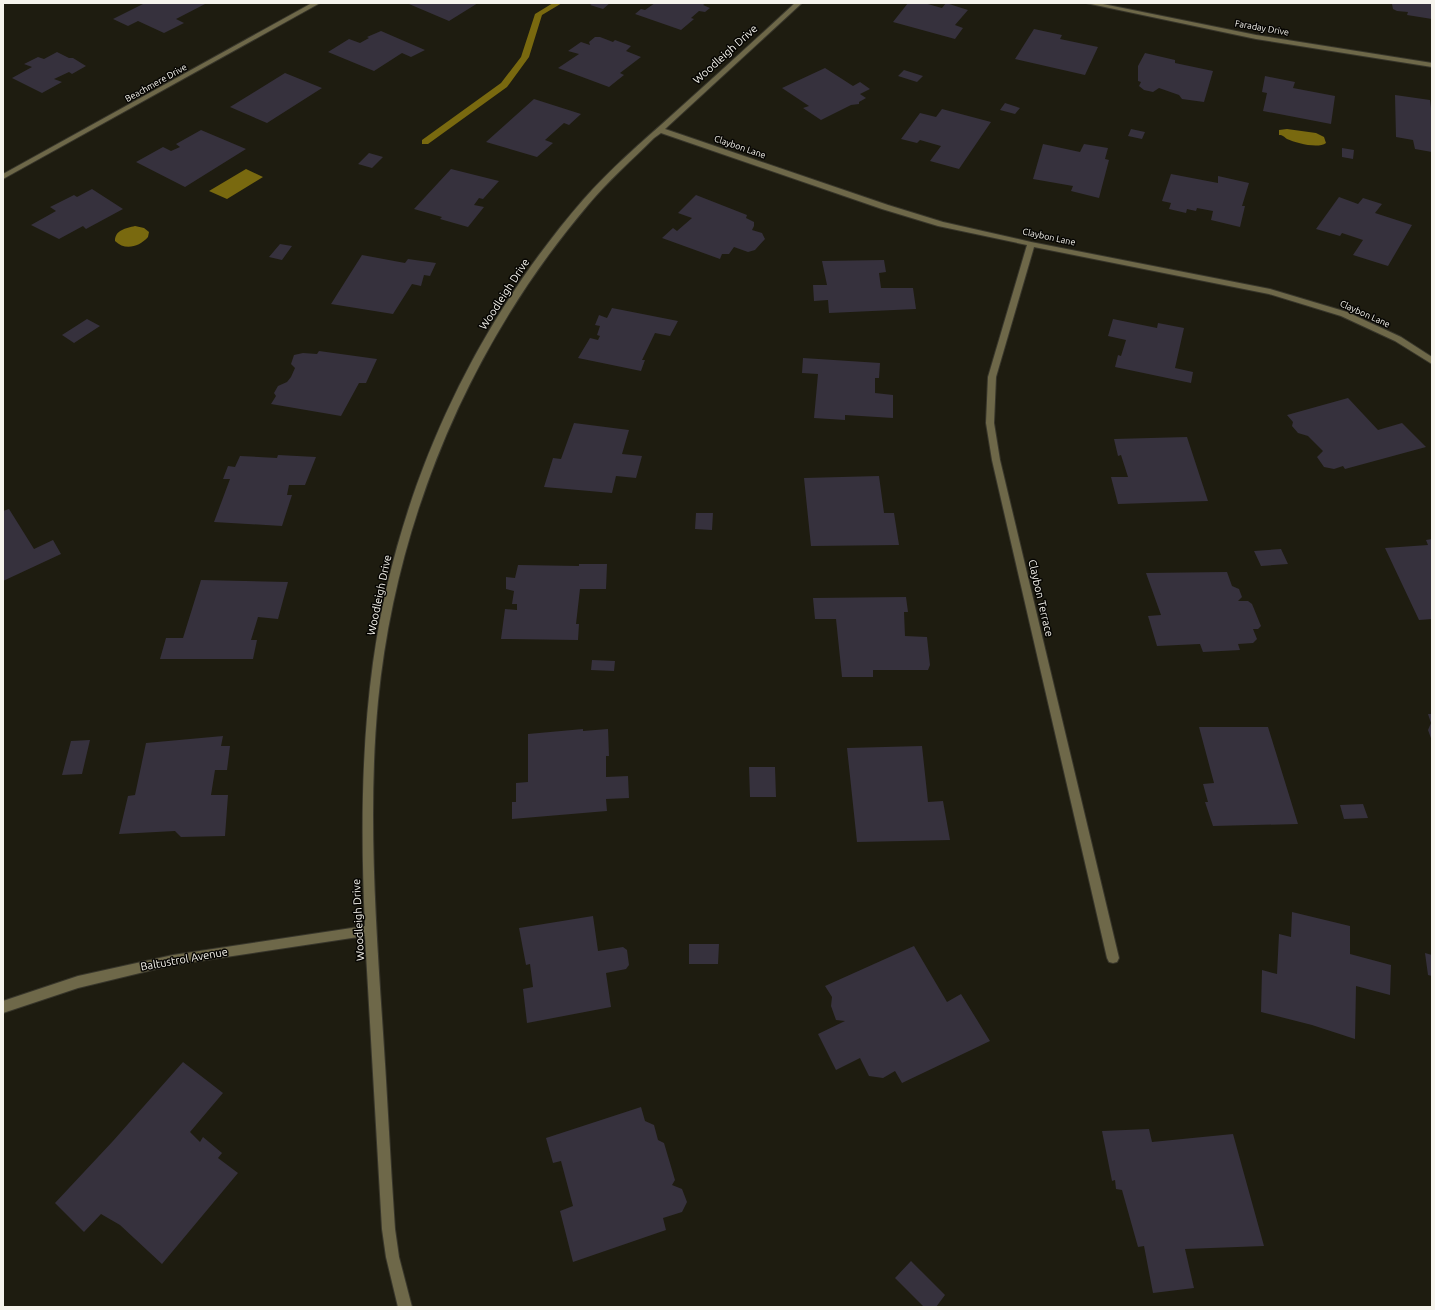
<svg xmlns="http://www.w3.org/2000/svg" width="1435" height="1310" font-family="Ubuntu,sans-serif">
	<rect width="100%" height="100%" fill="#1e1c10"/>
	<path fill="#79690f" d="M 1287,129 L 1316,133 L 1324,137 L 1326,143 C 1318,149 1296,143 1287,139 C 1284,137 1283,135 1279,135 L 1279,130 Z
		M 246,169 L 263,177 L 227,199 L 209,191 Z
		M 135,226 L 144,228 L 149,232 L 148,237 C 139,247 125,251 115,241 C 115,230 126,228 135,226 Z"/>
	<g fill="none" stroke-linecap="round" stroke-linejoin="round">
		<path fill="#79690f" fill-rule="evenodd" d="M 553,3 L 562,3 L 542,15 L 529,57 L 507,87 L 428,144 L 422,144 L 422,140 L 501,83 L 521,57 L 535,14 Z"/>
	</g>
	<path fill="#36313d" d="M 145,3 L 207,3 L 176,19 L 184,23 L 164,33 L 138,21 L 128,26 L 113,19 Z
		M 411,3 L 478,3 L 449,21 L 409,4 Z
		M 593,3 L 610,3 L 603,9 L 590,5 Z
		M 655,3 L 706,3 L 703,5 L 710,8 L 705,12 L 699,11 L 691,18 L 694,19 L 681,30 L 635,14 L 641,9 L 645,10 Z
		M 908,3 L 924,3 L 942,8 L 946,3 L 968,10 L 955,25 L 963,28 L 955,39 L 893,22 Z
		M 1395,3 L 1432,3 L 1432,19 L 1407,15 L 1408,12 L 1397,11 L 1393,9 L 1392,4 Z
		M 1034,29 L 1062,35 L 1060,39 L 1098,47 L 1085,75 L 1015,59 Z
		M 381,31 L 425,50 L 411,57 L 402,53 L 374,71 L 328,52 L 349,39 L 360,43 L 369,38 L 367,37 Z
		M 595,37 L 600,37 L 613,42 L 615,40 L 631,46 L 626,51 L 641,57 L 620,73 L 624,75 L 609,87 L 558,68 L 579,54 L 568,51 L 581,42 L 590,45 L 589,42 Z
		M 57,52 L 69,58 L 73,58 L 86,66 L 72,74 L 69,72 L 54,79 L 62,82 L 42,93 L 12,78 L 32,67 L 24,64 L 38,57 L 44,59 Z
		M 1145,53 L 1175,60 L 1175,63 L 1213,71 L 1204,102 L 1182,99 L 1179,95 L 1159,88 L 1153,92 L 1144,90 L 1139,86 L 1141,82 L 1138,81 L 1138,66 Z
		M 825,68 L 853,86 L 860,82 L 870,89 L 860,94 L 866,98 L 859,102 L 859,104 L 851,105 L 821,120 L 803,108 L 809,106 L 782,88 Z
		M 904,70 L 923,76 L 917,82 L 898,76 Z
		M 285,73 L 322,88 L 267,123 L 230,107 Z
		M 1265,76 L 1295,82 L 1293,88 L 1335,96 L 1331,124 L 1263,111 L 1267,93 L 1262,92 Z
		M 1395,95 L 1430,100 L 1432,116 L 1432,152 L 1415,149 L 1413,140 L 1396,137 Z
		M 534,99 L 581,114 L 569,125 L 564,123 L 545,140 L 553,143 L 537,157 L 486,142 Z
		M 1005,103 L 1020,108 L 1015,114 L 1000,110 Z
		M 942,109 L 991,122 L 959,169 L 930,161 L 941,146 L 920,140 L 917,143 L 901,139 L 920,113 L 936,117 Z
		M 1131,129 L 1145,132 L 1142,139 L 1128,136 Z
		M 201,130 L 246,149 L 185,187 L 136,162 L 163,147 L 171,151 L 180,147 L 176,144 Z
		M 1043,144 L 1080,152 L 1084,144 L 1108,148 L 1105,159 L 1109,160 L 1099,198 L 1071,191 L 1073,186 L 1033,179 Z
		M 1342,148 L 1354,150 L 1353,159 L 1342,157 Z
		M 369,153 L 383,157 L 372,168 L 358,164 Z
		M 451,169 L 499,181 L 483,199 L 479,198 L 474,205 L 484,207 L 468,227 L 440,219 L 442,217 L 414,209 Z
		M 1171,174 L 1218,183 L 1218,176 L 1249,183 L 1242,206 L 1245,206 L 1240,227 L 1211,220 L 1213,211 L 1197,208 L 1196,211 L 1187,209 L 1186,213 L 1169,209 L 1171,203 L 1162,201 Z
		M 92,189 L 123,209 L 86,229 L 83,226 L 59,239 L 31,225 L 56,211 L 50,207 L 74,195 L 77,197 Z
		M 696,195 L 747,215 L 746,218 L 754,222 L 754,226 L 752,230 L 762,233 L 765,239 L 755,250 L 748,252 L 734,247 L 729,254 L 722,254 L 720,259 L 662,238 L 673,228 L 677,231 L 692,218 L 678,213 Z
		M 1339,197 L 1358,204 L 1363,198 L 1382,204 L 1375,213 L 1412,225 L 1388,266 L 1353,255 L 1363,240 L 1342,233 L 1340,236 L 1316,229 Z
		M 280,244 L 292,246 L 282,260 L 269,257 Z
		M 362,255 L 405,263 L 408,259 L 436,263 L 430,276 L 424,275 L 421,286 L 412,284 L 393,314 L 331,304 Z
		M 884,260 L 886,272 L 879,273 L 881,288 L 913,288 L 916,309 L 829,313 L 828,300 L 814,301 L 813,285 L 827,285 L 822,261 Z
		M 612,308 L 678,321 L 670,336 L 655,333 L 642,360 L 645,360 L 641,371 L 578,358 L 590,338 L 598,340 L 600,336 L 597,335 L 600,326 L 595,325 L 599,315 L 607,318 Z
		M 87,319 L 100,326 L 74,343 L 62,335 Z
		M 1113,319 L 1157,328 L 1158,323 L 1184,328 L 1175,368 L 1193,372 L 1191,383 L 1115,367 L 1118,355 L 1121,356 L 1126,340 L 1108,336 Z
		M 319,351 L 377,359 L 366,383 L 359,383 L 341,416 L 271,404 L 276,396 L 274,393 L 278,386 L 287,382 L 291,377 L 295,368 L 291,364 L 294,355 L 303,353 L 317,354 Z
		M 803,358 L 880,363 L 879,378 L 875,378 L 875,393 L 893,395 L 893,418 L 845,415 L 845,420 L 814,418 L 818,374 L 802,373 Z
		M 1348,398 L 1378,430 L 1402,423 L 1426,447 L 1345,469 L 1343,466 L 1334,469 L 1324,467 L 1317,457 L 1323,451 L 1308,436 L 1298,433 L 1292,426 L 1293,422 L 1287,415 Z
		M 574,423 L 629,430 L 622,454 L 642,456 L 636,478 L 616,476 L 612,493 L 544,487 L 553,458 L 561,459 Z
		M 1187,437 L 1208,501 L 1118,504 L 1111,477 L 1128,477 L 1121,455 L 1118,456 L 1114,439 Z
		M 278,455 L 316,457 L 305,485 L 289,485 L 287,495 L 292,495 L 282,526 L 214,522 L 230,479 L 223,479 L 228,466 L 235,467 L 240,456 L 277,458 Z
		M 879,476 L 884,513 L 894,513 L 899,545 L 811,546 L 804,478 Z
		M 9,509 L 34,549 L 53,540 L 61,554 L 3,581 L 3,511 Z
		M 696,513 L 713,513 L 712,530 L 695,529 Z
		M 1432,539 L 1432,619 L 1419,620 L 1385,548 L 1428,545 L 1426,540 Z
		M 1281,549 L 1288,564 L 1261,566 L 1254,551 Z
		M 579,564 L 607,564 L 606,589 L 580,589 L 576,624 L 579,624 L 578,640 L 501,639 L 505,609 L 517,610 L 517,604 L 512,604 L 514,591 L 506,589 L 506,577 L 515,578 L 518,565 L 579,566 Z
		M 1227,572 L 1232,586 L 1239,589 L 1242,597 L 1238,601 L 1248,601 L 1252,604 L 1261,626 L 1258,629 L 1253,629 L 1257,639 L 1253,643 L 1238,644 L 1240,650 L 1203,652 L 1200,644 L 1157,646 L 1148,616 L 1161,615 L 1146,573 Z
		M 201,580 L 288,582 L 278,619 L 258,617 L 251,640 L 257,640 L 253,659 L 160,659 L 166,638 L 183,638 Z
		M 906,597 L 908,612 L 904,612 L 905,636 L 927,637 L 930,665 L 928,670 L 873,670 L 873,677 L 842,677 L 836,619 L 815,619 L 813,598 Z
		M 592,660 L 615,661 L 614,671 L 591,670 Z
		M 1428,714 L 1432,714 L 1432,741 L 1428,730 L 1431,723 Z
		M 1199,727 L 1268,727 L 1298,824 L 1213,826 L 1205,802 L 1208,802 L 1203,784 L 1214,783 Z
		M 583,729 L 583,731 L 608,729 L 609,756 L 606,756 L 606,777 L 628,776 L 629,798 L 606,799 L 607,811 L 512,819 L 512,802 L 516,802 L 516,783 L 528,782 L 528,734 Z
		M 223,736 L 221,746 L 230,746 L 227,770 L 215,770 L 211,795 L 228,795 L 225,836 L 181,837 L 175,831 L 119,834 L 128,796 L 135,795 L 146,743 Z
		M 90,740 L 82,774 L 62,775 L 71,741 Z
		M 922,746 L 928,802 L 943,801 L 950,840 L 857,842 L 847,748 Z
		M 749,767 L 775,767 L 776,797 L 750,797 Z
		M 1363,804 L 1368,818 L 1344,819 L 1340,805 Z
		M 1292,912 L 1350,926 L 1350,954 L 1391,965 L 1390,995 L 1356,986 L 1355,1039 L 1312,1025 L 1261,1012 L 1262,970 L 1277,974 L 1279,934 L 1291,937 Z
		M 593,916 L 598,951 L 623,947 L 627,950 L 629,965 L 626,969 L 606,973 L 611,1007 L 527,1023 L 523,989 L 533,987 L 530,964 L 526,965 L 519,928 Z
		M 689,944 L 719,944 L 718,964 L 689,964 Z
		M 914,946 L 947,1002 L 961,994 L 990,1041 L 902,1083 L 895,1071 L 883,1078 L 869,1076 L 860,1058 L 836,1070 L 818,1034 L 845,1021 L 836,1020 L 831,1006 L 832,997 L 825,986 Z
		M 1425,953 L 1432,955 L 1432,976 L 1428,975 Z
		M 183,1062 L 223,1093 L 190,1132 L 200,1142 L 203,1137 L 222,1153 L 218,1158 L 238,1173 L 162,1264 L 120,1225 L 101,1214 L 84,1232 L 55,1203 L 113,1141 Z
		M 641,1107 L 645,1121 L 654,1125 L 658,1140 L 664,1143 L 675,1180 L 672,1185 L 682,1189 L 687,1202 L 682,1212 L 663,1218 L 666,1230 L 573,1262 L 560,1211 L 573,1206 L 561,1161 L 553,1163 L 546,1138 Z
		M 1149,1129 L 1152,1142 L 1233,1134 L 1264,1246 L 1185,1249 L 1194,1288 L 1153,1293 L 1144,1246 L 1138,1247 L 1122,1190 L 1116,1189 L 1115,1180 L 1112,1181 L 1102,1131 Z
		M 911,1261 L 945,1295 L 936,1307 L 924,1307 L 895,1278 Z"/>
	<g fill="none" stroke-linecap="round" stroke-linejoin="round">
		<defs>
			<path id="street" d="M 312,3 L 320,3 L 3,179 L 3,174 Z
				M 795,3 L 802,3 L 665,129 L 888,205 L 943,222 L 1031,242 L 1270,289 L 1347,312 L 1401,337 L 1432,357 L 1432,364 L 1395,341 L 1341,316 L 1269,294 L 1034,247 L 996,377 L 994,423 L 1000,460 L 1119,958 L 1117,962 L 1113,963 L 1109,962 L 1107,958 L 992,460 L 986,423 L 988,377 L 1027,245 L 938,226 L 882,209 L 661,133 L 654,138 C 632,160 608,181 588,205 C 470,344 396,519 378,701 C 368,806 375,912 382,1018 C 387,1088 390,1158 395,1229 L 399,1257 L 412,1307 L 398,1307 L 386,1257 L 382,1229 L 365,936 L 173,965 L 78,988 L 3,1013 L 3,1001 L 78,976 L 173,955 L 365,926 C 361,838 361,750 373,663 C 396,494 471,329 583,200 C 610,169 642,142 672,115 C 713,78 754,41 795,3 Z
				M 1086,3 L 1098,3 L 1256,35 L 1432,63 L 1432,67 L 1256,39 Z"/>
		</defs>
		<use href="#street" stroke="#38362b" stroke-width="2"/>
		<use href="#street" fill="#6e6849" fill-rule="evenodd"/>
	</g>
	<g text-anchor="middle" stroke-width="3" stroke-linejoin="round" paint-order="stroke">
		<g font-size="9" fill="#f6f4ed" stroke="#070603">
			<text transform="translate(1262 28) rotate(10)" y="3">Faraday Drive</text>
			<text transform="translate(156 83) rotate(-29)" y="3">Beachmere Drive</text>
			<text transform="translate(740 147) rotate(19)" y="3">Claybon Lane</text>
			<text transform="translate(1049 237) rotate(12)" y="3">Claybon Lane</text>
			<text transform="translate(1365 314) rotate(24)" y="3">Claybon Lane</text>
		</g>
		<g font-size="11" fill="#f6f4ed" stroke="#070603">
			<text transform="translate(725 54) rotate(-42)" y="4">Woodleigh Drive</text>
			<text transform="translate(504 294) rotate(-57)" y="4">Woodleigh Drive</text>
			<text transform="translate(379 595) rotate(-78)" y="4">Woodleigh Drive</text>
			<text transform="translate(1041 598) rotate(77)" y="4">Claybon Terrace</text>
			<text transform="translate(358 920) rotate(-93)" y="4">Woodleigh Drive</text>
			<text transform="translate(184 959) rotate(-10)" y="4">Baltustrol Avenue</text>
		</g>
	</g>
	<rect width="1435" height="1310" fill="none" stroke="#f6f4ed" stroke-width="8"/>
</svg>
